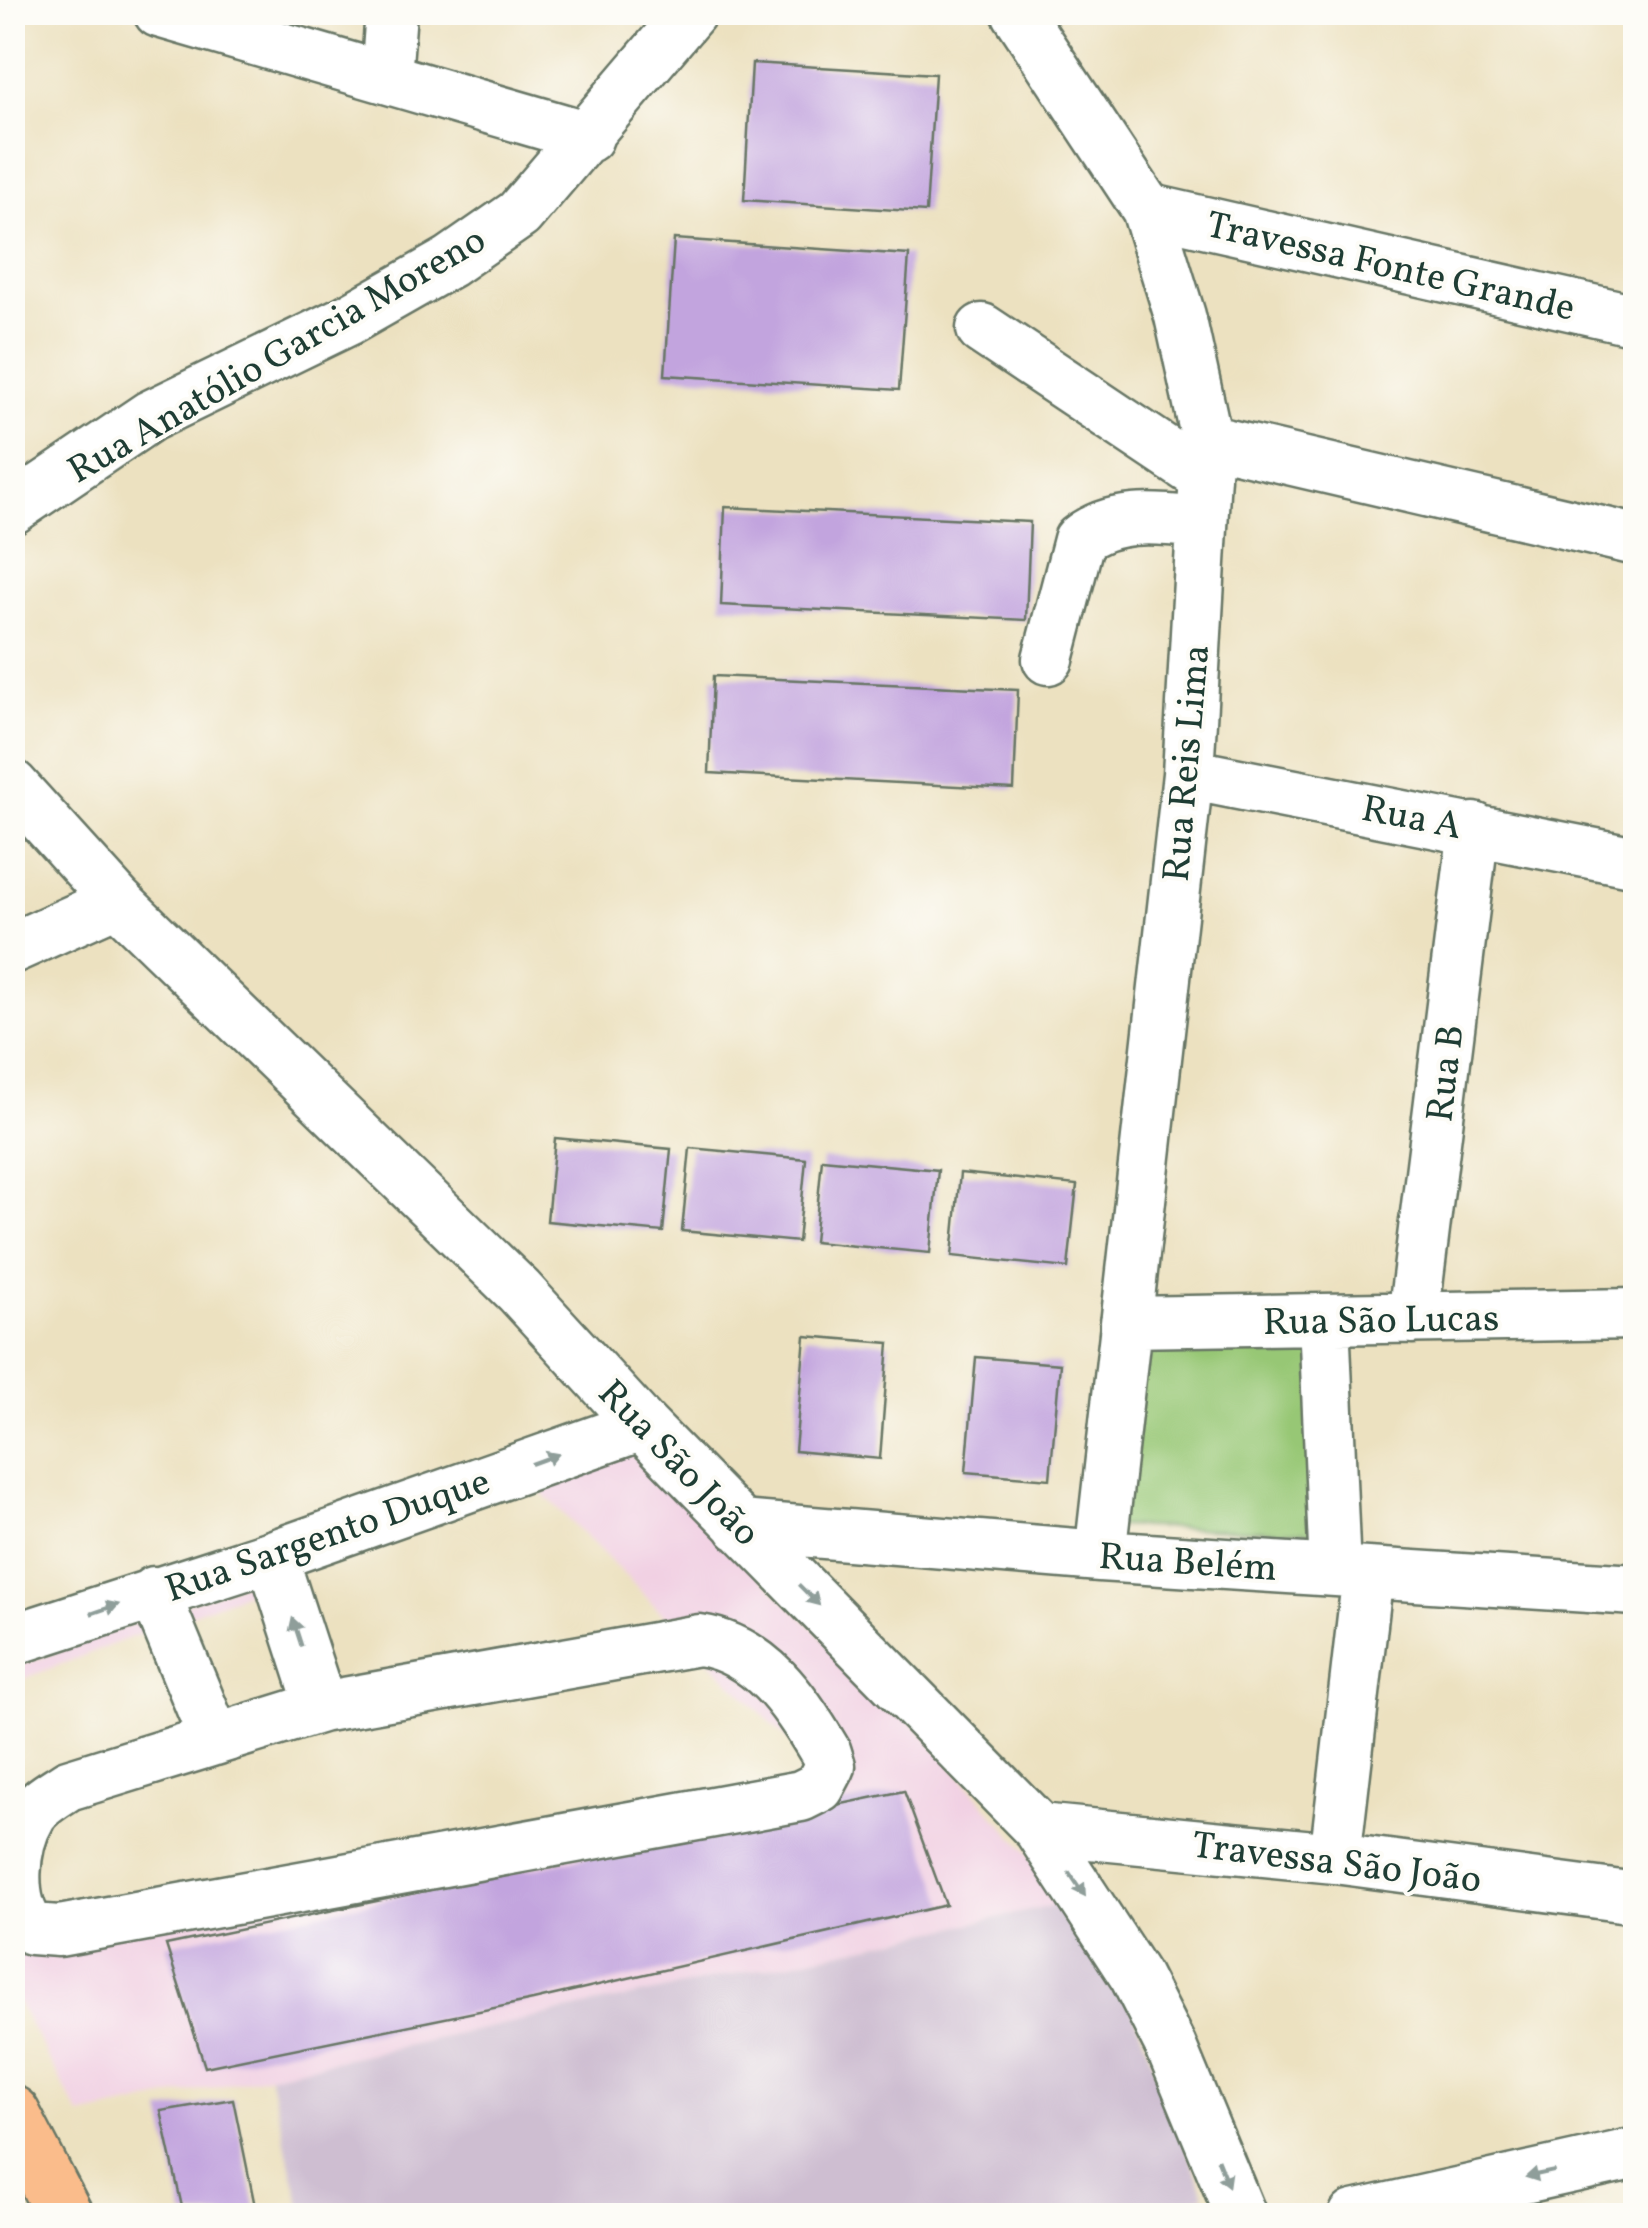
<svg xmlns="http://www.w3.org/2000/svg" width="1648" height="2228" font-family="Vollkorn,serif">
	<rect width="100%" height="100%" fill="#fdfcf7"/>
	<filter id="ink" filterUnits="userSpaceOnUse"><feTurbulence type="fractalNoise" baseFrequency=".01" numOctaves="2"/><feDisplacementMap in="SourceGraphic" scale="20" xChannelSelector="R" yChannelSelector="G"/><feConvolveMatrix kernelMatrix="1 2 1 2 8 2 1 2 1" color-interpolation-filters="sRGB"/></filter>
	<filter id="wash" filterUnits="userSpaceOnUse"><feTurbulence type="fractalNoise" baseFrequency=".0048" numOctaves="4" result="noise"/><feDisplacementMap in="SourceGraphic" scale="40" xChannelSelector="R" yChannelSelector="G"/><feGaussianBlur stdDeviation="2.25" result="paint"/><feColorMatrix in="noise" values="0 0 0 0 0 0 0 0 0 0 0 0 0 0 0 0 0 1.4 0 .05"/><feComposite in="paint" operator="in"/></filter>
	<g filter="url(#wash)">
		<rect width="100%" height="100%" fill="#ece1c0"/>
		<path fill="#f1d0e3" fill-rule="evenodd" d="M 622,1444 L 925,1736 L 1071,1902 L 80,2116 L 13,1994 L 12,1910 L 34,1952 L 832,1784 L 532,1482 L 13,1683 L 13,1668 ZM 903,1791 L 945,1905 L 533,2000 L 205,2066 L 166,1946 Z"/>
		<path fill="#cebed1" d="M 1071,1902 L 1125,1992 L 1205,2196 L 1125,2216 L 303,2215 L 269,2075 Z"/>
		<path fill="#97c775" stroke="#5b8254" stroke-width="2.5" d="M 1131,1324 L 1335,1331 L 1328,1533 L 1117,1526 Z"/>
		<g id="blocks">
			<path fill="#c2a4de" d="M 752,63 L 935,74 L 926,212 L 744,200 Z
				M 674,239 L 909,255 L 899,390 L 665,375 Z
				M 725,507 L 1030,522 L 1026,620 L 721,605 Z
				M 713,676 L 1018,690 L 1014,789 L 709,773 Z
				M 555,1138 L 671,1149 L 663,1232 L 547,1221 Z
				M 690,1148 L 806,1159 L 798,1242 L 682,1231 Z
				M 822,1159 L 938,1170 L 930,1253 L 814,1242 Z
				M 960,1173 L 1077,1185 L 1068,1268 L 952,1256 Z
				M 805,1336 L 889,1343 L 880,1459 L 795,1451 Z
				M 976,1357 L 1060,1364 L 1050,1479 L 966,1472 Z
				M 904,1791 L 946,1905 L 533,2000 L 205,2067 L 166,1945 Z
				M 233,2099 L 257,2216 L 184,2216 L 161,2111 Z"/>
		</g>
	</g>
	<g filter="url(#ink)">
		<use href="#blocks" fill-opacity="0" stroke="#677665" stroke-width="2.5"/>
		<g fill="none" stroke-linecap="round" stroke-linejoin="round">
			<defs>
				<path id="minor" d="M 159,12 L 588,137
					M 1017,12 L 1147,209 L 1180,316 L 1207,440 L 1188,774 L 1100,1556
					M 386,77 L 391,12
					M 1147,209 L 1636,320
					M 982,329 L 1205,478
					M 1207,440 L 1636,540
					M 12,509 L 150,416 L 348,320 L 450,262 L 519,214 L 691,12
					M 1048,659 L 1079,540 C 1113,512 1161,519 1202,523
					M 1188,774 L 1636,862
					M 12,785 L 117,901 L 519,1291 L 642,1425 L 1039,1829 L 1135,1976 L 1171,2047 L 1241,2216
					M 12,948 L 117,901
					M 1413,1318 L 1474,828
					M 1324,1320 L 1335,1571
					M 1126,1322 L 1636,1314
					M 740,1526 L 1100,1556 L 1636,1590
					M 272,1556 L 321,1707
					M 154,1592 L 215,1740
					M 12,1640 L 272,1556 L 642,1425
					M 699,1640 C 761,1649 796,1702 826,1753 L 830,1766 L 819,1787 L 801,1796 L 59,1931 L 32,1929 C 7,1902 13,1845 31,1815 C 39,1802 55,1794 68,1785 L 321,1707 Z
					M 1039,1829 L 1335,1858 L 1636,1898
					M 1335,1858 L 1368,1573
					M 1354,2216 L 1636,2153"/>
				<path id="major" d="M 12,2114 L 65,2216"/>
			</defs>
			<use href="#minor" stroke="#677665" stroke-width="55"/>
			<use href="#major" stroke="#677665" stroke-width="60"/>
			<use href="#minor" stroke="#fff" stroke-width="50"/>
			<use href="#major" stroke="#fabc8b" stroke-width="55"/>
		</g>
		<defs><path id="oneway-solid" d="M-6-.8H1V-3.2L6.5 0L1 3.2V.8H-6Z" transform="scale(2.5)"/></defs>
		<g fill="#8f9e9a">
			<use href="#oneway-solid" transform="translate(545 1459) rotate(-20)"/>
			<use href="#oneway-solid" transform="translate(809 1595) rotate(45)"/>
			<use href="#oneway-solid" transform="translate(105 1609) rotate(-19)"/>
			<use href="#oneway-solid" transform="translate(297 1632) rotate(-108)"/>
			<use href="#oneway-solid" transform="translate(1077 1884) rotate(56)"/>
			<use href="#oneway-solid" transform="translate(1223 2173) rotate(68)"/>
			<use href="#oneway-solid" transform="translate(1540 2174) rotate(168)"/>
		</g>
	</g>
	<g text-anchor="middle" stroke-width="8" stroke-linejoin="round" paint-order="stroke">
		<g font-size="38" fill="#1f3d34" stroke="#fdfcf7">
			<text transform="translate(1391 265) rotate(13)" y="13">Travessa Fonte Grande</text>
			<text transform="translate(276 354) rotate(-30)" y="13">Rua Anatólio Garcia Moreno</text>
			<text transform="translate(1185 763) rotate(-85)" y="13">Rua Reis Lima</text>
			<text transform="translate(1412 816) rotate(11)" y="13">Rua A</text>
			<text transform="translate(1444 1073) rotate(-83)" y="13">Rua B</text>
			<text transform="translate(1381 1319) rotate(-1)" y="13">Rua São Lucas</text>
			<text transform="translate(680 1462) rotate(46)" y="13">Rua São João</text>
			<text transform="translate(327 1534) rotate(-19)" y="13">Rua Sargento Duque</text>
			<text transform="translate(1188 1561) rotate(4)" y="13">Rua Belém</text>
			<text transform="translate(1337 1861) rotate(7)" y="13">Travessa São João</text>
		</g>
	</g>
	<rect width="1648" height="2228" fill="none" stroke="#fdfcf7" stroke-width="50"/>
</svg>
